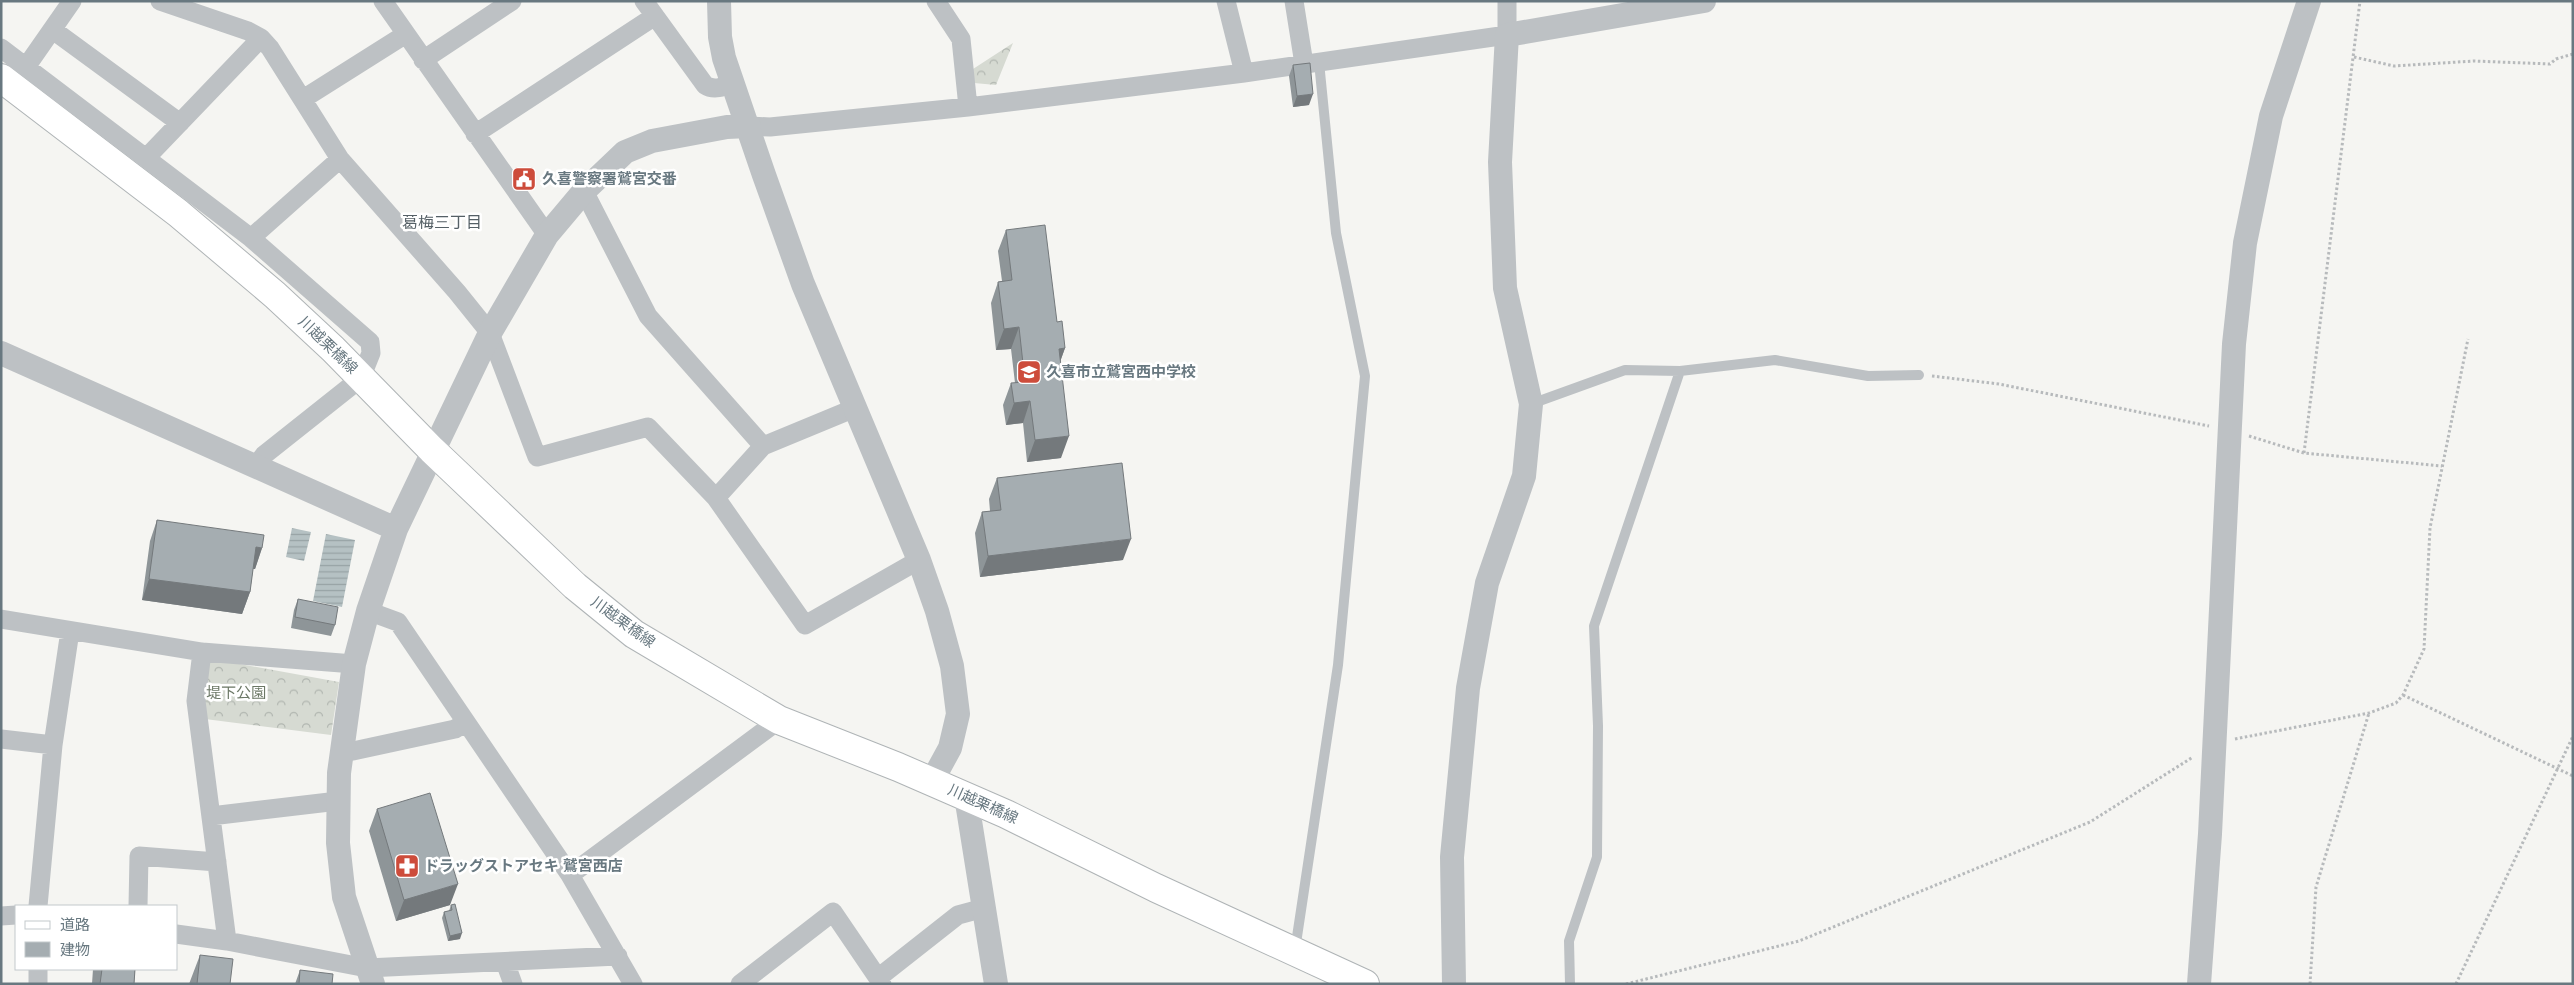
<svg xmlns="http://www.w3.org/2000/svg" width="2574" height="985" font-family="Helvetica,'Noto Sans JP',sans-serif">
	<defs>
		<pattern id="forest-crowns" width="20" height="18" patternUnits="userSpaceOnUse" patternTransform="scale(1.25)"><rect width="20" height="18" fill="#d6dad2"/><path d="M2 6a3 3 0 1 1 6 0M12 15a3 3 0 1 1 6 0" fill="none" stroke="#b1b6b0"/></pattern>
		<pattern id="water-rules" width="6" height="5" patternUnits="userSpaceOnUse" patternTransform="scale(1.25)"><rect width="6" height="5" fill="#b5c1c3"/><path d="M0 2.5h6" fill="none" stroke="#97a2a4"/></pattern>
	</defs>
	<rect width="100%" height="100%" fill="#f5f5f2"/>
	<path fill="url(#forest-crowns)" d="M 1013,43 L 996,85 L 974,83 L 973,69 Z
		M 207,658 L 339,682 L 331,735 L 205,719 L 203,703 Z"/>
	<path fill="url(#water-rules)" d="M 292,528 L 311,532 L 304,561 L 286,557 Z
		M 326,534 L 355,540 L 342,607 L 313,601 Z"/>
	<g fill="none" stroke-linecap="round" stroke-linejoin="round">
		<defs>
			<path id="primary" d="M 1,78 L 178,213 L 275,295 L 333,349 L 432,450 L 575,586 L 634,634 L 779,720 L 898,767 L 1006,814 L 1156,888 L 1365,984"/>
		</defs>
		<use href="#primary" stroke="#afb4b6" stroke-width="30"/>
		<path stroke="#b7babc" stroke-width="3" stroke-dasharray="2.5 2.5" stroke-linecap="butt" d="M 2354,57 L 2394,66 L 2474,61 L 2550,64 L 2556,59 L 2573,54
			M 1932,376 L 1999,384 L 2209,426
			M 2249,436 L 2304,453 L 2442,466
			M 2304,453 L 2360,1
			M 2403,695 L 2573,776
			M 2235,739 L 2369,713 L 2396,703 L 2403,695 L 2424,649 L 2430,528 L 2468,339
			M 1626,984 L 1799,941 L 2090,822 L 2193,757
			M 2310,984 L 2316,887 L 2369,713
			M 2456,984 L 2573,736"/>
		<path stroke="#bdc1c4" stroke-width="10" d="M 1531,404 L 1625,370 L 1680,371 L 1775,360 L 1868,376 L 1919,375
			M 1295,950 L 1338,665 L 1365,376 L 1336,233 L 1319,62
			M 1570,984 L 1569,941 L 1597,857 L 1598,726 L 1594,626 L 1680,371"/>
		<path stroke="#bdc1c4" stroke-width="19" d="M 160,1 L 248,31 L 261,38 L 270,48 L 340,159 L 457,292 L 490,333 L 537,457 L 648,427 L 716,498
			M 383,1 L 547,235
			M 644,1 L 705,85 C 714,91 723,87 732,83
			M 936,1 L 961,39 L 968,107
			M 1226,1 L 1244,73
			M 1294,1 L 1304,64
			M 53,30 L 180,123
			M 1,48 L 251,238 L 370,342 L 371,353 L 361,378 L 264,455 L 256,466
			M 423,60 L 512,1
			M 26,67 L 72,1
			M 303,99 L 406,34
			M 749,126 L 770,127 L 968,107 L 1244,73 L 1507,35 L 1507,1
			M 475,134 L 655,16
			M 147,157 L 261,38
			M 584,191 L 648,316 L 763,446
			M 251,238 L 340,159
			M 855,408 L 763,446 L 716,498 L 805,625 L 919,560
			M 368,611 L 398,622 L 570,875 L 633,984
			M 1,619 L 202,652 L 354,664
			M 202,652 L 196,701 L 227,941
			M 1,739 L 53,745
			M 341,752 L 353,751 L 455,729 L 465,723
			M 211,816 L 338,801
			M 570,875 L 779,720
			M 38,906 L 53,745 L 70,631
			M 138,906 L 139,856 L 217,862
			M 1,916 L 16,915
			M 176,934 L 227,941 L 367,968 L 618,956
			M 505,962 L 513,984
			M 38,969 L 38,984
			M 878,978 L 958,915 L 984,908
			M 740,984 L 833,912 L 882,984"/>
		<path stroke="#bdc1c4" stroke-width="24" d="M 719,1 L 720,37 L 724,58 L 764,175 L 803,284 L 919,560 L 937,611 L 952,666 L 958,714 L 950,748 L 932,781
			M 1,353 L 396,529
			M 966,796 L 996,984
			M 373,984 L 344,897 L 338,843 L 339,773 L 354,664 L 368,611 L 396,529 L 490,333 L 547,235 L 584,191 L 625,152 L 652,141 L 727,127 L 749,126
			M 1454,984 L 1452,857 L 1468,688 L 1487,583 L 1524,476 L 1531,404 L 1505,288 L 1500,162 L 1507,35 L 1704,1
			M 2199,984 L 2210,834 L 2234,344 L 2245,243 L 2271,116 L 2309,1"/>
		<use href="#primary" stroke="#fff" stroke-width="28"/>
	</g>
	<path fill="#8e9598" d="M 1293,65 L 1309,105 L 1293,107 L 1289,76 Z
		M 1006,230 L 1057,322 L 1065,348 L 1060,362 L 1061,458 L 1027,462 L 1023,423 L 1006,425 L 1003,405 L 1011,383 L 1015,383 L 1011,349 L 996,350 L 991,303 L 998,282 L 1002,281 L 998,251 Z
		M 997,478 L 1123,560 L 980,577 L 975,533 L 982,512 L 990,511 L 989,499 Z
		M 157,520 L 262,548 L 255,569 L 253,569 L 250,592 L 242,614 L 142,600 L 150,541 Z
		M 298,599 L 335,625 L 331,636 L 291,628 L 294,610 Z
		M 377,809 L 450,905 L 396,921 L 369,831 Z
		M 451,905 L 460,939 L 448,941 L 442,918 L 444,912 L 449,911 Z
		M 200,955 L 230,984 L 189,984 Z
		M 93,969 L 135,969 L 134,984 L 92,984 Z
		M 300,970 L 332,984 L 295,984 Z"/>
	<path fill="#74797c" d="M 1313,94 L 1309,105 L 1293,107 L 1297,96 Z
		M 1019,327 L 1011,349 L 996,350 L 1004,329 Z
		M 1065,348 L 1057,370 L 1059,349 Z
		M 1030,401 L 1023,423 L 1006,425 L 1014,403 Z
		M 1069,436 L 1061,458 L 1027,462 L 1035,440 Z
		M 1131,539 L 1123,560 L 980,577 L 988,556 Z
		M 256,547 L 262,548 L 255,569 L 248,568 Z
		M 149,579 L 250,592 L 242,614 L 142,600 Z
		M 458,884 L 450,905 L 396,921 L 404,900 Z
		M 462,933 L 460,939 L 448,941 L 450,936 Z"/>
	<path fill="#a5adb1" stroke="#74797c" d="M 1310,63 L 1313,94 L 1297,96 L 1293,65 Z
		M 1045,225 L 1057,322 L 1062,321 L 1065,348 L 1059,349 L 1069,436 L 1035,440 L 1030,401 L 1014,403 L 1011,383 L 1025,382 L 1019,327 L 1004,329 L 998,282 L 1012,280 L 1006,230 Z
		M 1122,463 L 1131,539 L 988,556 L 982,512 L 1001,510 L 997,478 Z
		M 157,520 L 264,535 L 262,548 L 256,547 L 250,592 L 149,579 Z
		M 298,599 L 338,607 L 335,625 L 295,617 Z
		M 430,793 L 458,884 L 404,900 L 377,809 Z
		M 455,904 L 462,933 L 450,936 L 444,912 L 452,910 L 451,905 Z
		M 200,955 L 233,959 L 230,984 L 197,984 Z
		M 102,969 L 135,969 L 134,984 L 100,984 Z
		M 300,970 L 333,974 L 332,984 L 299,984 Z"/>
	<defs>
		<symbol id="civic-square" viewBox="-11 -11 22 22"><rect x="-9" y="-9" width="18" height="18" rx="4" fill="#cd4c3b" stroke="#fff"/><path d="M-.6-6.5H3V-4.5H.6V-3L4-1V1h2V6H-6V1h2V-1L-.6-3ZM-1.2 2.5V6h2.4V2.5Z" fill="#fff"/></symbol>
		<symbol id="school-square" viewBox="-11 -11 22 22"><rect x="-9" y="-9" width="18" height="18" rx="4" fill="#cd4c3b" stroke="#fff"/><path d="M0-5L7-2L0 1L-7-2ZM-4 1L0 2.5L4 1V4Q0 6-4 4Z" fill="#fff"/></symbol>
		<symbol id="pharmacy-square" viewBox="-11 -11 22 22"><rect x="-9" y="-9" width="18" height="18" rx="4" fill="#cd4c3b" stroke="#fff"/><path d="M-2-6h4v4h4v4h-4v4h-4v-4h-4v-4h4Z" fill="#fff"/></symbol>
	</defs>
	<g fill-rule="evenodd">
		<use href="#civic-square" x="510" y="165" width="28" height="28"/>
		<use href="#school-square" x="1015" y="358" width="28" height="28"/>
		<use href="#pharmacy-square" x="393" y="852" width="28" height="28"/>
	</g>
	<g text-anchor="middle" stroke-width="5" stroke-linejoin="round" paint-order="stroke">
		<g font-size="15" font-weight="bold" fill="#687880" stroke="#fff" text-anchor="start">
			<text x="542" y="184">久喜警察署鷲宮交番</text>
			<text x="1046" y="377">久喜市立鷲宮西中学校</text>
			<text x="424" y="871">ドラッグストアセキ 鷲宮西店</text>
		</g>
		<g font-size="15" fill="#687880" stroke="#fff">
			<text transform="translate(328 345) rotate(44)" y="5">川越栗橋線</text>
			<text transform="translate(623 622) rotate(36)" y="5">川越栗橋線</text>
			<text transform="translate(983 804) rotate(24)" y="5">川越栗橋線</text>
		</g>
		<g font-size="15" fill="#6c7866" stroke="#fff">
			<text x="236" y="698">堤下公園</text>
		</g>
		<g font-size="16" fill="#556066" stroke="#fff">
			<text x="442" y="228">葛梅三丁目</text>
		</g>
	</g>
	<rect width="2574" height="985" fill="none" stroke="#687880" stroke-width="5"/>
	<rect x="15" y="905" width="162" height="65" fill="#ffffff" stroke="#c3c9cc"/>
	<rect x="25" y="921" width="25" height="8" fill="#ffffff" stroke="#c3c9cc"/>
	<text x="60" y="930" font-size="15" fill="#687880">道路</text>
	<rect x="25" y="942" width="25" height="15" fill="#a5adb1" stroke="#c3c9cc"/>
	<text x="60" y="955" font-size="15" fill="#687880">建物</text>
</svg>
